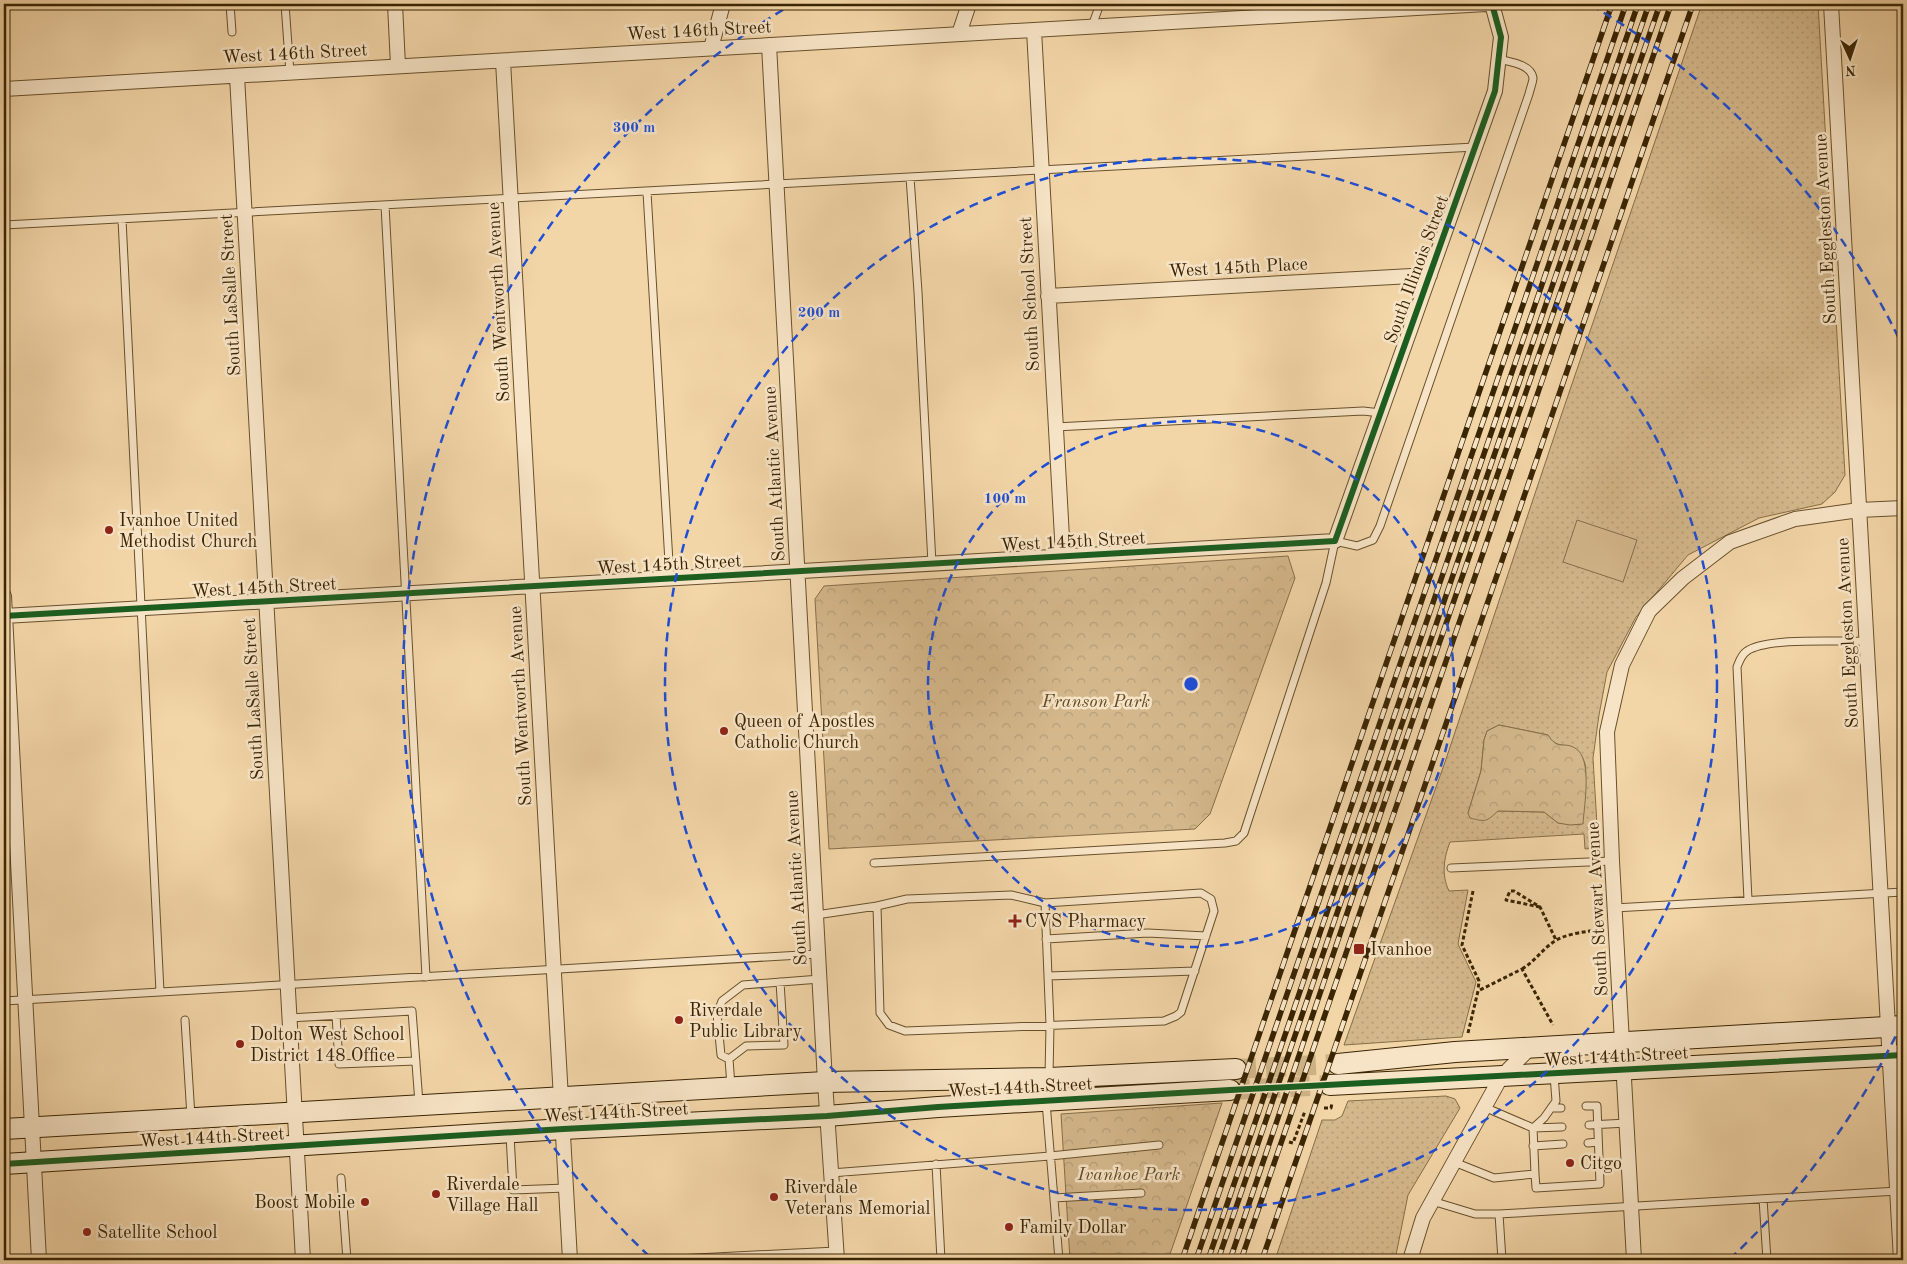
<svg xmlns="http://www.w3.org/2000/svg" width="1907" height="1264" font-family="'Old Standard TT',serif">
	<defs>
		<pattern id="grass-dots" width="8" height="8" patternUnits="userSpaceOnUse" patternTransform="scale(1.25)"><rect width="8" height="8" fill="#d4b88c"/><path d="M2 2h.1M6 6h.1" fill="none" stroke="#b79e77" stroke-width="1.8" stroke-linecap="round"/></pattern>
		<pattern id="forest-crowns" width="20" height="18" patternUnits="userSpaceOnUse" patternTransform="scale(1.25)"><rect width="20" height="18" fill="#d4b88c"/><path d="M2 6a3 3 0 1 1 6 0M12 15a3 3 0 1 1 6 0" fill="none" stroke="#b79e77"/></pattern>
	</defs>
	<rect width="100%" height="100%" fill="#f3d6a8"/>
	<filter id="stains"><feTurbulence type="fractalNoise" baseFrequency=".004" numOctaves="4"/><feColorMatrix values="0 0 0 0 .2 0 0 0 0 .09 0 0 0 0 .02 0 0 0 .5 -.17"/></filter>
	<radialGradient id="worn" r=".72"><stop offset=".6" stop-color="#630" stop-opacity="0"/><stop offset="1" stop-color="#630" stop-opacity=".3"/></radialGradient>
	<path fill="url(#grass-dots)" stroke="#876e48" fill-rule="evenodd" d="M 1702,4 L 1818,4 L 1845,475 L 1835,492 L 1822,504 L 1759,518 L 1688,555 L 1636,617 L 1607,672 L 1599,715 L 1593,758 L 1598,842 L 1595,848 L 1585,849 L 1584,834 L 1450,842 C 1444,858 1441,874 1449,891 L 1468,890 L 1458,944 L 1476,982 L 1462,1037 L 1344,1045 L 1445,762 L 1560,419 ZM 1499,725 L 1548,735 C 1557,749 1562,742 1574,749 C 1579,752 1583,757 1585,764 C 1588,772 1581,813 1580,825 L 1558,823 L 1544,812 L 1498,811 L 1468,813 L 1481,771 L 1484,740 L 1487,731 Z
		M 1446,1096 L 1455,1099 L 1460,1108 L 1408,1195 L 1395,1260 L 1275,1260 L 1322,1120 L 1335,1120 L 1342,1116 L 1348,1101 Z"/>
	<path fill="url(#forest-crowns)" stroke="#876e48" d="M 1288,556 L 1295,578 L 1210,814 L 1195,829 L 829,849 L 815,599 L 824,586 Z
		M 1499,725 L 1548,735 C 1558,751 1563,741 1575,748 C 1593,758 1584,806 1583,824 L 1570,825 L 1558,823 L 1544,812 L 1498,811 C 1486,822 1486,822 1470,818 L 1468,813 L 1481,771 L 1484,740 L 1487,731 Z
		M 1222,1103 L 1168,1260 L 1070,1260 L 1061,1114 Z"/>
	<path fill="#d4b88c" stroke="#876e48" d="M 1577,520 L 1637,540 L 1623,582 L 1563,562 Z"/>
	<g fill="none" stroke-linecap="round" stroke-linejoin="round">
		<path stroke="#ceb387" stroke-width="20" stroke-dasharray="20 10" stroke-linecap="butt" d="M 1236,1069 L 1338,1064
			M 1230,1090 L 1330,1085"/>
		<defs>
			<path id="lane" d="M 230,4 L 232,32
				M 285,4 L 290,73
				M 1092,26 L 1100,4
				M 910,177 L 918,292 L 932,564
				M 647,192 L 670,579
				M 385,205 L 426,977
				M 122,219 L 160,992
				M 4,225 L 1475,147
				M 1055,427 L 1363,411 L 1381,413
				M 874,863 L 1225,843 L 1236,841 L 1244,833 L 1326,583 L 1335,541 L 1357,546 L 1373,540 L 1380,526 L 1529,94 C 1530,89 1533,82 1533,78 C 1531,64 1509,62 1499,59
				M 1451,868 L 1612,861
				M 1748,900 L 1737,667 C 1739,662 1741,655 1747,651 C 1767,637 1840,642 1867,641
				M 877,906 L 907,899 L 1011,895 L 1045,903
				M 1614,908 L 1903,892
				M 816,915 L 877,906 L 880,1013 L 889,1025 L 905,1031 L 1164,1021 L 1176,1016 L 1181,1012 L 1214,911 L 1211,899 L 1201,893 L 1045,903 L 1050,1025 L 1049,1077
				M 1046,939 L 1148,933 L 1206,936
				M 1048,976 L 1195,971
				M 4,1001 L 818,954
				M 336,1015 L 339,1064 L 416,1061
				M 289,1018 L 412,1011 L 419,1103
				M 185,1020 L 191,1117
				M 729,1059 L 746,1046 L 784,1045 L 780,982
				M 731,1086 L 729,1059 L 721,1055 L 717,1014 L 722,1001 L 743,985 L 820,979
				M 1046,1102 L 1059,1260
				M 1484,1107 L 1533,1128 L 1544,1118 L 1556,1101 L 1554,1075
				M 1551,1108 L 1561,1108
				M 1589,1125 L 1627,1123
				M 510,1135 L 513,1190 L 566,1188
				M 1588,1143 L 1598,1142
				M 1533,1146 L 1563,1144
				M 1454,1162 L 1494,1178 L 1535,1174 L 1533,1128 L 1562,1127
				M 936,1164 L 941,1260
				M 831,1173 L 1050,1156 L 1159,1145
				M 1535,1174 L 1536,1188 L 1600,1184 L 1597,1106 L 1586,1106
				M 341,1178 L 347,1260
				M 1054,1198 L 1141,1193
				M 1763,1199 L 1767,1260
				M 1432,1201 L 1475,1214 L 1499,1214 L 1898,1191
				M 1499,1214 L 1502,1260
				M 657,1260 L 836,1251"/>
			<path id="street" d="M 395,4 L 398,66
				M 1831,4 L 1901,1260
				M 1034,30 L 1063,556
				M 959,34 L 969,4
				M 769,45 L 825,1082 L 837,1260
				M 711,48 L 723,4
				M 503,61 L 570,1260
				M 237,76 L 303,1260
				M 4,89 L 1486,4
				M 1048,296 L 1430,275
				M 4,596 L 39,1260
				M 4,616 L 1335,541 L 1495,91 L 1501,37 L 1492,4
				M 1410,1260 L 1423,1218 L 1501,1077 L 1530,1048
				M 1634,1260 L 1612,861 L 1607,732 L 1622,665 L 1649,611 L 1683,578 L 1730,542 L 1795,519 L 1859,510 L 1903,508"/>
			<path id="secondary" d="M 1338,1064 L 1455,1052 L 1903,1026
				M 1330,1085 L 1903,1055
				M 4,1129 L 825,1082 L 1049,1078 L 1236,1069
				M 4,1164 L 563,1129 L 827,1116 L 938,1107 L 1230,1090"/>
		</defs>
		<use href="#lane" stroke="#68512c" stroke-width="9"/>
		<use href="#street" stroke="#68512c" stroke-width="16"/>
		<use href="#secondary" stroke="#3a2503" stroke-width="22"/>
		<path stroke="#3a2503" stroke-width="3" stroke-dasharray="4 2.5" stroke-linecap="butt" d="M 1473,891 L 1462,945 L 1479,981 L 1478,990
			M 1540,907 L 1506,900 L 1510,891 L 1514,891 L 1540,907 L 1556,940
			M 1522,969 C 1534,962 1541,951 1552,943 C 1563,934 1587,931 1601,930
			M 1468,1033 L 1478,991 L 1522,969 L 1553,1025
			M 1324,1108 L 1331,1108 L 1332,1103
			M 1289,1142 L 1293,1143 L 1305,1111"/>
		<use href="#lane" stroke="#f7e4c6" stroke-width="7"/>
		<use href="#street" stroke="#f7e4c6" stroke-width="14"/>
		<use href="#secondary" stroke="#f7e4c6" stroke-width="20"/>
		<defs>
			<path id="rail" d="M 1182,1260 L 1612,4
				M 1196,1260 L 1626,4
				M 1208,1260 L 1638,4
				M 1218,1260 L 1649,4
				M 1230,1260 L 1391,783 L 1660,4
				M 1241,1260 L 1671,4
				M 1262,1260 L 1693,4"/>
		</defs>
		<use href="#rail" stroke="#3a2503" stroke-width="5.5"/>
		<use href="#rail" stroke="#f7e4c6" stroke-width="4" stroke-dasharray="11" stroke-linecap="butt"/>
		<defs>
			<path id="cycleway" d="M 4,616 L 1335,541 L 1495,91 L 1501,37 L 1492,4
				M 4,1164 L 563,1129 L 827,1116 L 938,1107 L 1230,1090 L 1903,1055"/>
		</defs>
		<use href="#cycleway" stroke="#f7e4c6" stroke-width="9"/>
		<use href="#cycleway" stroke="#1b5e20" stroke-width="6"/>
	</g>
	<g fill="none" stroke="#1d4ed8" stroke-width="2.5" stroke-dasharray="9 6">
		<circle cx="1191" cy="684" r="263"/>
		<circle cx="1191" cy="684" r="526"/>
		<path d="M1902 1023A788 788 0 0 1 1733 1256M649 1256A788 788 0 0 1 791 5M1591 5A788 788 0 0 1 1902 345"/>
	</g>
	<g fill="#8f2418" stroke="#f7e4c6" stroke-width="2">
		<circle cx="109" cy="530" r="5"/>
		<circle cx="724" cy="731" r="5"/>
		<path d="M1012.5 913.5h5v5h5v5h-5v5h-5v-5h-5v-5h5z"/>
		<rect x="1353" y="943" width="12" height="12" rx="2.5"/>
		<circle cx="679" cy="1020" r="5"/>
		<circle cx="240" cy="1044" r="5"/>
		<circle cx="1570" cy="1163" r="5"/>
		<circle cx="436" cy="1194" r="5"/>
		<circle cx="774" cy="1197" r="5"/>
		<circle cx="365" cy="1202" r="5"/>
		<circle cx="1009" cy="1227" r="5"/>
		<circle cx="87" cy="1232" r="5"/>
	</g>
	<g text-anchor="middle" stroke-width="5" stroke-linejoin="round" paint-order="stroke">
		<g font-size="18" fill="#3a2503" stroke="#f7e4c6">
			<text transform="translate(699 30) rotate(-3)" y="6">West 146th Street</text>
			<text transform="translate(295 53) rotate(-3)" y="6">West 146th Street</text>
			<text transform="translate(1825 229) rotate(-93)" y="6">South Eggleston Avenue</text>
			<text transform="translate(1238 267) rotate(-3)" y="6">West 145th Place</text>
			<text transform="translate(1416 269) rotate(-70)" y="6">South Illinois Street</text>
			<text transform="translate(1029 294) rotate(-93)" y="6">South School Street</text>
			<text transform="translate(230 295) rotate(-93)" y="6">South LaSalle Street</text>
			<text transform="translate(498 302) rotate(-93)" y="6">South Wentworth Avenue</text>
			<text transform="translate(774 474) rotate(-93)" y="6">South Atlantic Avenue</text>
			<text transform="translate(1073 541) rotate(-3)" y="6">West 145th Street</text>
			<text transform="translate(669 564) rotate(-3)" y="6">West 145th Street</text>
			<text transform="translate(264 587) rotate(-3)" y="6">West 145th Street</text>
			<text transform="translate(1847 633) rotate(-93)" y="6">South Eggleston Avenue</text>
			<text transform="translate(253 699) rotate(-93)" y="6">South LaSalle Street</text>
			<text transform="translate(520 706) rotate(-93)" y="6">South Wentworth Avenue</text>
			<text transform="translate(796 878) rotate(-93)" y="6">South Atlantic Avenue</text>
			<text transform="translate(1597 909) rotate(-93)" y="6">South Stewart Avenue</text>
			<text transform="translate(1616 1056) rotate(-3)" y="6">West 144th Street</text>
			<text transform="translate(1020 1087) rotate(-3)" y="6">West 144th Street</text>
			<text transform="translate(616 1112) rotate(-3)" y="6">West 144th Street</text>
			<text transform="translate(212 1137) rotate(-3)" y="6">West 144th Street</text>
		</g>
		<g font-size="18" fill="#3a2503" stroke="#f7e4c6" text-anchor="start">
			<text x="119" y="526">Ivanhoe United<tspan x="119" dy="21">Methodist Church</tspan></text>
			<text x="734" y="727">Queen of Apostles<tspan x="734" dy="21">Catholic Church</tspan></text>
			<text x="1025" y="927">CVS Pharmacy</text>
			<text x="1370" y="955">Ivanhoe</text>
			<text x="689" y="1016">Riverdale<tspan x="689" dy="21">Public Library</tspan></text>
			<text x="250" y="1040">Dolton West School<tspan x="250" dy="21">District 148 Office</tspan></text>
			<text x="1580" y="1169">Citgo</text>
			<text x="446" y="1190">Riverdale<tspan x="446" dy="21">Village Hall</tspan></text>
			<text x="784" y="1193">Riverdale<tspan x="784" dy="21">Veterans Memorial</tspan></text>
			<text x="355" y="1208" text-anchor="end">Boost Mobile</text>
			<text x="1019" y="1233">Family Dollar</text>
			<text x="97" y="1238">Satellite School</text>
		</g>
		<g font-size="18" font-style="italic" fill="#604a25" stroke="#f7e4c6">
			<text x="1096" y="707">Franson Park</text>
			<text x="1129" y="1180">Ivanhoe Park</text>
		</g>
	</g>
	<circle cx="1191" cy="684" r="8" fill="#1d4ed8" stroke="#f7e4c6" stroke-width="2.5"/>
	<g font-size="15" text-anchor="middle" font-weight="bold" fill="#1d4ed8" stroke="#f7e4c6" stroke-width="5" stroke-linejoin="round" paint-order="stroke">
		<text x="634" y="132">300 m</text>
		<text x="819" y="317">200 m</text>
		<text x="1005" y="503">100 m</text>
	</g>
	<rect width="1907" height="1264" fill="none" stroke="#f3d6a8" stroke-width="20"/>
	<rect x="5" y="5" width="1897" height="1254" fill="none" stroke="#3a2503" stroke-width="2.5"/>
	<rect x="10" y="10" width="1887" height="1244" fill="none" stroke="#3a2503"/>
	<g transform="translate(1850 58) rotate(177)" stroke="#f7e4c6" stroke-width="4" paint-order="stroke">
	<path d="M0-4L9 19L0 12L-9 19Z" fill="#3a2503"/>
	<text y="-8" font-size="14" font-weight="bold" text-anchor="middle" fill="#3a2503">N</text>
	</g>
	<rect width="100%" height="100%" filter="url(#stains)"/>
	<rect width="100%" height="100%" fill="url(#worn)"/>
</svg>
